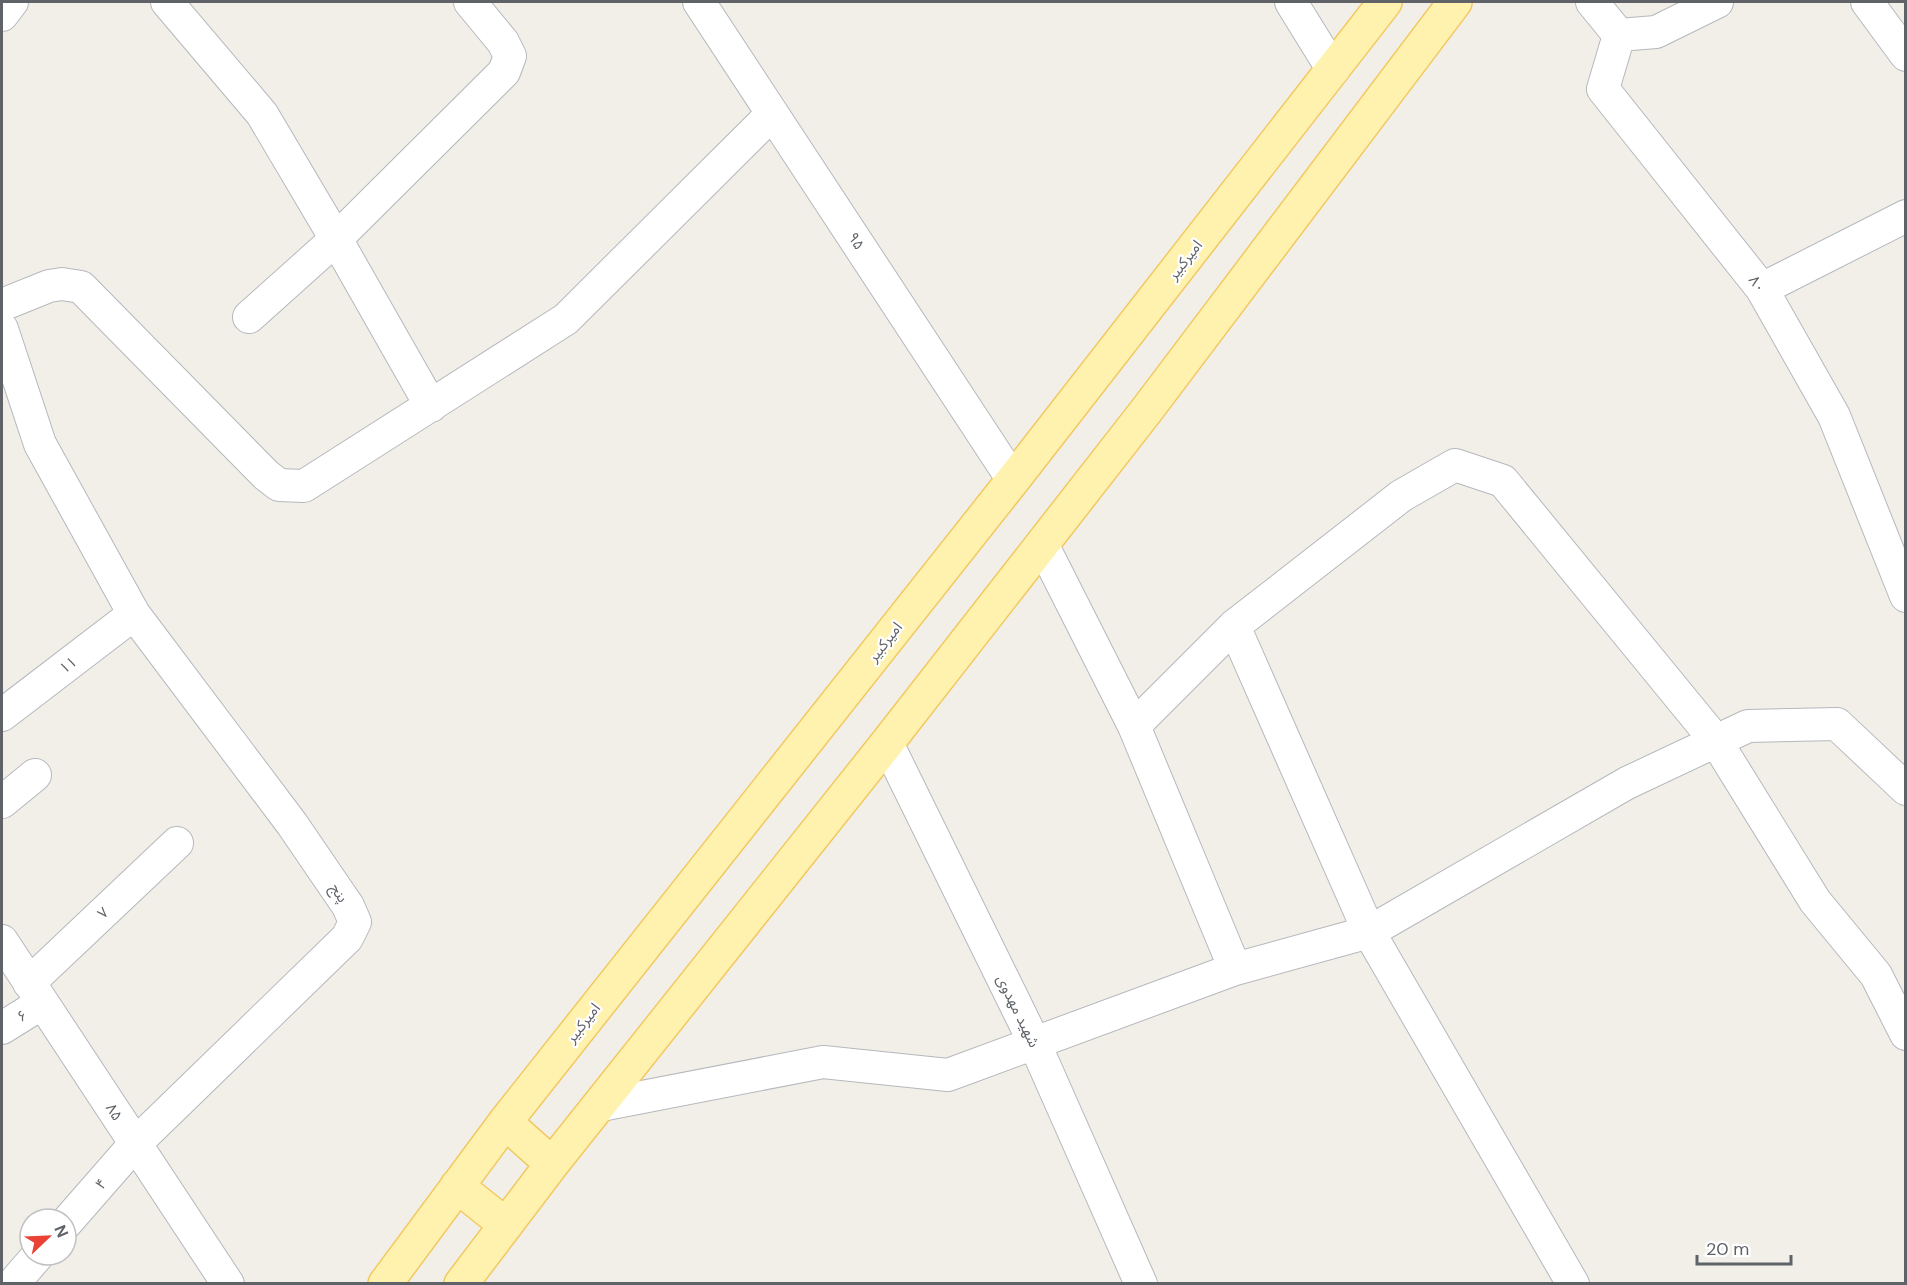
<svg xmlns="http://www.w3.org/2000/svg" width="1907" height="1285" font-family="'DM Sans','Noto Sans Arabic',sans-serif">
	<rect width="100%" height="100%" fill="#f1efe8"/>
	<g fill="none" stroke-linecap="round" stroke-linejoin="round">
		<defs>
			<path id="minor" d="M 167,2 L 262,114 L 336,239 L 431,406
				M 699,2 L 1013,480
				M 1291,2 L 1333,70
				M 1592,2 L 1619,35 L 1603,89 L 1762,289 L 1834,416 L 1906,596
				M 1867,2 L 1906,55
				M 2,15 L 12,2
				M 1619,35 L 1656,32 L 1717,2
				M 1762,289 L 1906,216
				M 2,305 L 49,286 L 62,284 L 81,287 L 266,475 L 279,485 L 304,486 L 566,319 L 772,114
				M 249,317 L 336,239 L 504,72 L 510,56 L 503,42 L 470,2
				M 2,329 L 40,444 L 134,614 L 292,824 L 348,906 L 355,922 L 347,938 L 135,1144 L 66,1223
				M 1042,544 L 1134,726 L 1235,969
				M 1234,626 L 1369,932 L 1573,1284
				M 2,715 L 134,614
				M 1134,726 L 1234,626 L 1401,496 L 1455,465 L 1503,481 L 1716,741 L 1815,901 L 1876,975 L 1906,1034
				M 887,743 L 1034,1042 L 1141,1284
				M 2,802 L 35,775
				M 2,941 L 228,1284
				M 29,983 L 177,843
				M 2,1028 L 42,1003
				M 601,1105 L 823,1062 L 948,1075 L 1235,969 L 1369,932 L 1627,783 L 1748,726 L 1837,724 L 1906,789
				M 13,1284 L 38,1255"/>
			<path id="major" d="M 505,1122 L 552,1164
				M 457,1186 L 506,1225
				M 385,1284 L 505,1122 L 1013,480 L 1385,2
				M 461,1284 L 552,1164 L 887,743 L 1146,411 L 1455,2"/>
		</defs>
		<use href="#minor" stroke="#b5b8bc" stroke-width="34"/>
		<use href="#major" stroke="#f2c960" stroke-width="36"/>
		<use href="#minor" stroke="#fff" stroke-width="32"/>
		<use href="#major" stroke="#fff2af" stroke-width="33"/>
	</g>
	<g text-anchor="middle" stroke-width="4.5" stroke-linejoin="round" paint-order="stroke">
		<g font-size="15" fill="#5f6368" stroke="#fff">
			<text transform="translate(856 241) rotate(57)" y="5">۹۵</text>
			<text transform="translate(1185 260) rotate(-52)" y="5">امیرکبیر</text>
			<text transform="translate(1757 284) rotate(54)" y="5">۸۰</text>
			<text transform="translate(885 642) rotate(-52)" y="5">امیرکبیر</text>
			<text transform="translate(68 665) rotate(-37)" y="5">۱۱</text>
			<text transform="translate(339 893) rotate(56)" y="5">پنج</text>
			<text transform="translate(103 913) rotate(-43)" y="5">۷</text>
			<text transform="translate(1018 1011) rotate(64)" y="5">شهید مهدوی</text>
			<text transform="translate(22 1016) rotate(-32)" y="5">۶</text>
			<text transform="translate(583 1023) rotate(-52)" y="5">امیرکبیر</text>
			<text transform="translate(114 1112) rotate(57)" y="5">۸۵</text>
			<text transform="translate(101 1184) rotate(-49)" y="5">۴</text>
		</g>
	</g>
	<rect width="1907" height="1285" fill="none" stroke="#5f6368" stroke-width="6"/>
	<g transform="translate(48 1237) rotate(67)"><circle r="28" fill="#ffffff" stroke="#bfc1c3" stroke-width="1.5"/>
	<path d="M0-4.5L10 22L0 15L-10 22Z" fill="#ea4335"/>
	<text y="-9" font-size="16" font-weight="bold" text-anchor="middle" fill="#5f6368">N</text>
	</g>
	<path d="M1697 1255v9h94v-9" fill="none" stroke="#5f6368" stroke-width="3"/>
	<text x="1706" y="1255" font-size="18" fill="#5f6368" stroke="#ffffff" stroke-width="4.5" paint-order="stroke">20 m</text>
</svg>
